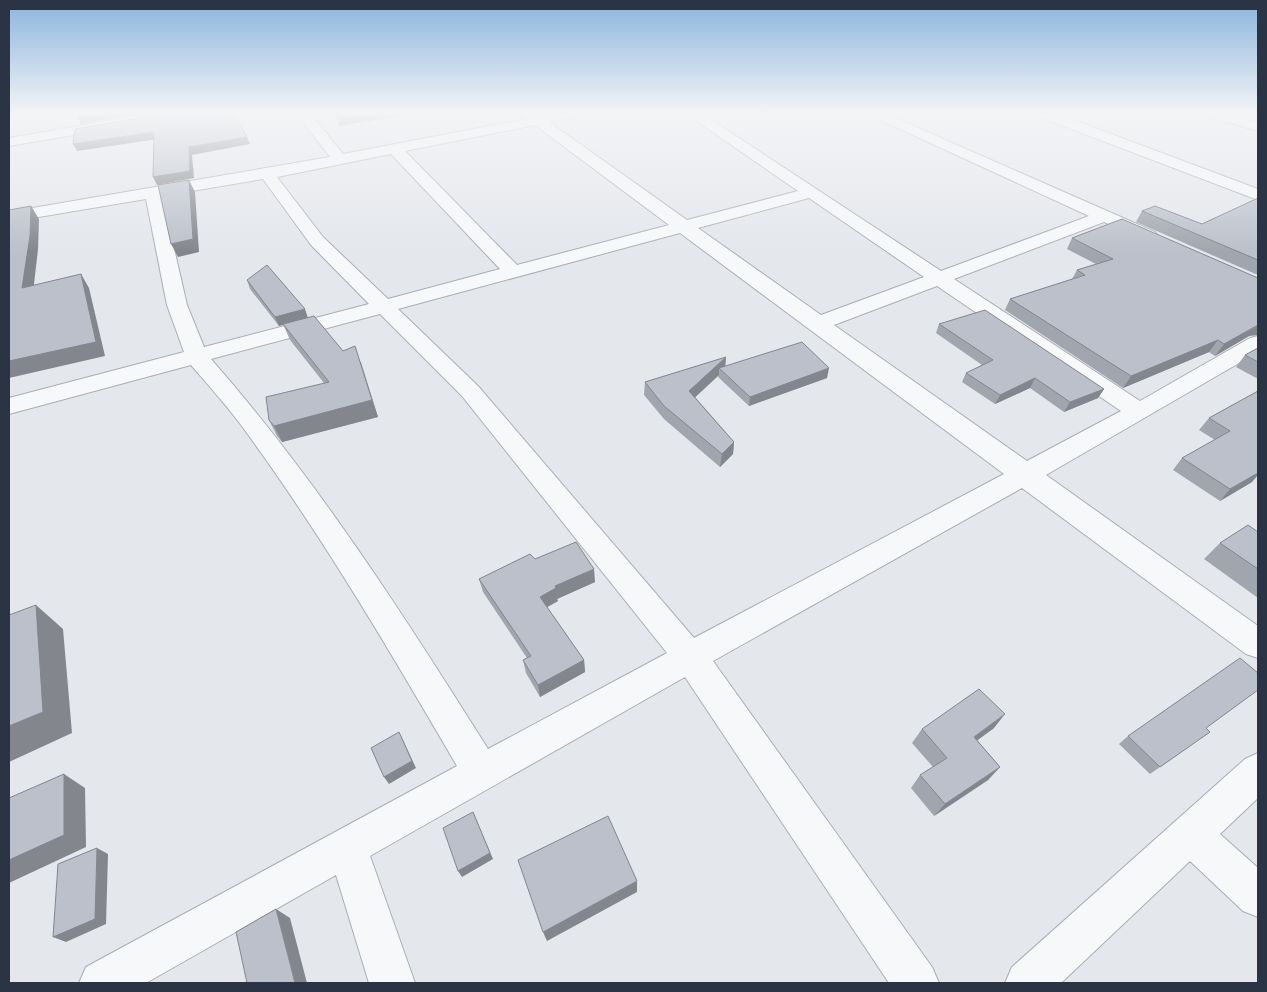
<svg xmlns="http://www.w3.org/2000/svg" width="1267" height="992" font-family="'Asap Condensed',sans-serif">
	<rect width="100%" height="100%" fill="#e4e7ec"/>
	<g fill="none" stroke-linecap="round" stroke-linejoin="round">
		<defs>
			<path id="minor" d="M 154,113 L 186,113 L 179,117 L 9,146 L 9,138 Z
				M 296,113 L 310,113 L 343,154 L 526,119 L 520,113 L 536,113 L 540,116 L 555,113 L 583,113 L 581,116 L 549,122 L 687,220 L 798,191 L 685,113 L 701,113 L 941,271 L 1089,216 L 865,113 L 884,113 L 1155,232 L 1158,236 L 1155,240 L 1149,241 L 1104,222 L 954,279 L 1140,401 L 1250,338 L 1258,336 L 1258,352 L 1046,475 L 1258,626 L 1258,658 L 1246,654 L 1022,488 L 713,661 L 932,967 L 939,983 L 889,983 L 685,677 L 370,856 L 415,983 L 369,983 L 336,875 L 146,983 L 79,983 L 86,967 L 457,766 C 390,651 323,537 244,429 C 228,407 209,386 191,365 L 9,414 L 9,398 L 184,352 L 167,305 L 146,199 L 9,222 L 9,212 L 330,157 ZM 535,125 L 669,225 L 517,265 L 405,151 ZM 391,154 L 500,269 L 388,299 L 323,237 L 277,177 ZM 263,179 L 311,245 L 369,304 L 204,347 L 187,305 L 162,196 ZM 809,198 L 924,277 L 821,315 L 698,228 ZM 680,233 L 1004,474 L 694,638 L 478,386 L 398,309 ZM 937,286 L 1121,411 L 1027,461 L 834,325 ZM 380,314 L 462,396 L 667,653 L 488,749 C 403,614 317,480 211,359 Z
				M 1035,113 L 1055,113 L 1258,189 L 1258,200 L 1037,116 Z
				M 1205,113 L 1227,113 L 1258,123 L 1258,131 L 1207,116 Z
				M 1258,753 L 1258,798 L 1220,834 L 1258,868 L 1258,917 L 1243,911 L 1190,861 L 1061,983 L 1005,983 L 1012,967 L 1245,759 Z"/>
		</defs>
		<use href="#minor" stroke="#a9aeb7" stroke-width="2"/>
		<use href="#minor" fill="#f7f8fa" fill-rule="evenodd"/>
	</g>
	<path fill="#a1a5ae" d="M 1258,198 L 1258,275 L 1136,222 L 1142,211 L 1202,224 Z
		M 1122,219 L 1249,336 L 1215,356 L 1209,352 L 1123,388 L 1005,310 L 1010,299 L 1072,279 L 1077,270 L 1096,264 L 1067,249 L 1072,238 Z
		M 247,280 L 308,318 L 343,351 L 361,362 L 378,417 L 282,442 L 277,436 L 269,420 L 324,383 L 290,340 L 283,324 L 279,326 L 250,289 Z
		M 939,324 L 1104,389 L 1098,398 L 1064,412 L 1030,388 L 995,404 L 962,382 L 966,373 L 982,365 L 936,333 Z
		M 1258,348 L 1258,379 L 1236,367 L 1245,355 Z
		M 726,357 L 725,366 L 827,378 L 749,406 L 718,377 L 719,375 L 695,397 L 734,442 L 733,454 L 720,467 L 664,419 L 644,395 L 645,382 Z
		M 1258,391 L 1252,482 L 1220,501 L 1173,470 L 1182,458 L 1215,440 L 1199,430 L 1209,418 Z
		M 1258,532 L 1258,598 L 1204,559 L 1220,543 Z
		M 535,559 L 595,582 L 557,599 L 558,601 L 547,607 L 584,660 L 585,672 L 540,697 L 526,673 L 523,660 L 527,658 L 483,592 L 479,579 Z
		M 994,728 L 977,740 L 1000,767 L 988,780 L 934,816 L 911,788 L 920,775 L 933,767 L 912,743 L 922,729 Z
		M 1206,728 L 1210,732 L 1150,774 L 1119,744 L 1128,736 Z"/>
	<path fill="#83868d" d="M 97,113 L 142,113 L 81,124 L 77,116 Z
		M 372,113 L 418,113 L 339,126 L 337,118 Z
		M 154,132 L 158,139 L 77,151 L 73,144 Z
		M 247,137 L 250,144 L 192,155 L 194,178 L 157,185 L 153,177 L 189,147 Z
		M 189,180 L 195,192 L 199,252 L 178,257 L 171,244 Z
		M 31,206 L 39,219 L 38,249 L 32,302 L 22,288 Z
		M 81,274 L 89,288 L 105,356 L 9,378 L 9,361 Z
		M 305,309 L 308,318 L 279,326 L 275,317 Z
		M 1258,325 L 1258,335 L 1249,336 L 1215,356 L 1224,344 Z
		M 1218,340 L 1209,352 L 1123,388 L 1131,376 Z
		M 355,346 L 378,417 L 282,442 L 274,426 L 372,400 Z
		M 726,357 L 725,369 L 719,368 L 719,375 L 688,404 L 689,391 Z
		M 829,368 L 827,378 L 749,406 L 750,397 Z
		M 1035,378 L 1030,388 L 995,404 L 1000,395 Z
		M 1104,389 L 1098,398 L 1064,412 L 1070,402 Z
		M 734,442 L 733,454 L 720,467 L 722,454 Z
		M 1258,470 L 1258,475 L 1252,482 L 1220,501 L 1230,489 Z
		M 594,569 L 595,582 L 557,599 L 558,601 L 542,610 L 540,597 L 555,586 Z
		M 36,605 L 63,629 L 72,733 L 9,762 L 9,726 Z
		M 584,660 L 585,672 L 540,697 L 538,685 Z
		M 1005,714 L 994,728 L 963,751 L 974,737 Z
		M 399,732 L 416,768 L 389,784 L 384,777 Z
		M 1000,767 L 988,780 L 934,816 L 945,804 Z
		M 64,774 L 85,788 L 86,847 L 9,883 L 9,860 Z
		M 473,812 L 493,859 L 462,877 L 458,871 Z
		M 97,848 L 108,854 L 106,924 L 66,942 L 53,937 Z
		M 637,881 L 637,892 L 547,941 L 543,932 Z
		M 276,909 L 290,918 L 307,983 L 295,983 Z"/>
	<path fill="#bbc0ca" stroke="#83868d" d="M 78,113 L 97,113 L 77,116 Z
		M 168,113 L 234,113 L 247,137 L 189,147 L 190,171 L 153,177 L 154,132 L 73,144 L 75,129 Z
		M 336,113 L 372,113 L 337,118 Z
		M 189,180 L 193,239 L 171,244 L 158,185 Z
		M 1258,198 L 1258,260 L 1142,211 L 1155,206 L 1202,224 Z
		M 31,206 L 30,236 L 22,288 L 81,274 L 96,342 L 9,361 L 9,210 Z
		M 1122,219 L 1258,278 L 1258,325 L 1224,344 L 1218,340 L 1131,376 L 1010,299 L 1085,275 L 1077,270 L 1113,259 L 1072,238 Z
		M 267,265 L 305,309 L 275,317 L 247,280 Z
		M 985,310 L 1104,389 L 1070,402 L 1035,378 L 1000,395 L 966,373 L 993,360 L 939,324 Z
		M 314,316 L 343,351 L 355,346 L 372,400 L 274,426 L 269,420 L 266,397 L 329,382 L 283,324 Z
		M 802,342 L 829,368 L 750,397 L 719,368 Z
		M 1258,348 L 1258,362 L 1245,355 Z
		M 726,357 L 689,391 L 734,442 L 722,454 L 664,406 L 645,382 Z
		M 1258,391 L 1258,473 L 1230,489 L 1182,458 L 1230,431 L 1209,418 Z
		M 1248,525 L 1258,532 L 1258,569 L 1220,543 Z
		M 576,542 L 594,569 L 555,586 L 556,588 L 540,597 L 584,660 L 538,685 L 523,660 L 531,656 L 479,579 L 530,554 L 535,559 Z
		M 36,605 L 43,712 L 9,726 L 9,615 Z
		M 1240,658 L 1258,673 L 1258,690 L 1206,728 L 1210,732 L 1160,767 L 1128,736 Z
		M 979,689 L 1005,714 L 974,737 L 1000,767 L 945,804 L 920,775 L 947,758 L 922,729 Z
		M 399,732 L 412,761 L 384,777 L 371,748 Z
		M 64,774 L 64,835 L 9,860 L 9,798 Z
		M 473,812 L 490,853 L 458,871 L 443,828 Z
		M 608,816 L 637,881 L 543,932 L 518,860 Z
		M 97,848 L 95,919 L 53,937 L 58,864 Z
		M 276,909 L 295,983 L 247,983 L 236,932 Z"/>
	<linearGradient id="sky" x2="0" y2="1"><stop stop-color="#8bb4dd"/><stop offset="0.45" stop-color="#f3f4f6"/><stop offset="1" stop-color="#f3f4f6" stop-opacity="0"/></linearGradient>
	<rect width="1267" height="252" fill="url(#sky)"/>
	<rect width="1267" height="992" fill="none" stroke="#2b3445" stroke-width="20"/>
</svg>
